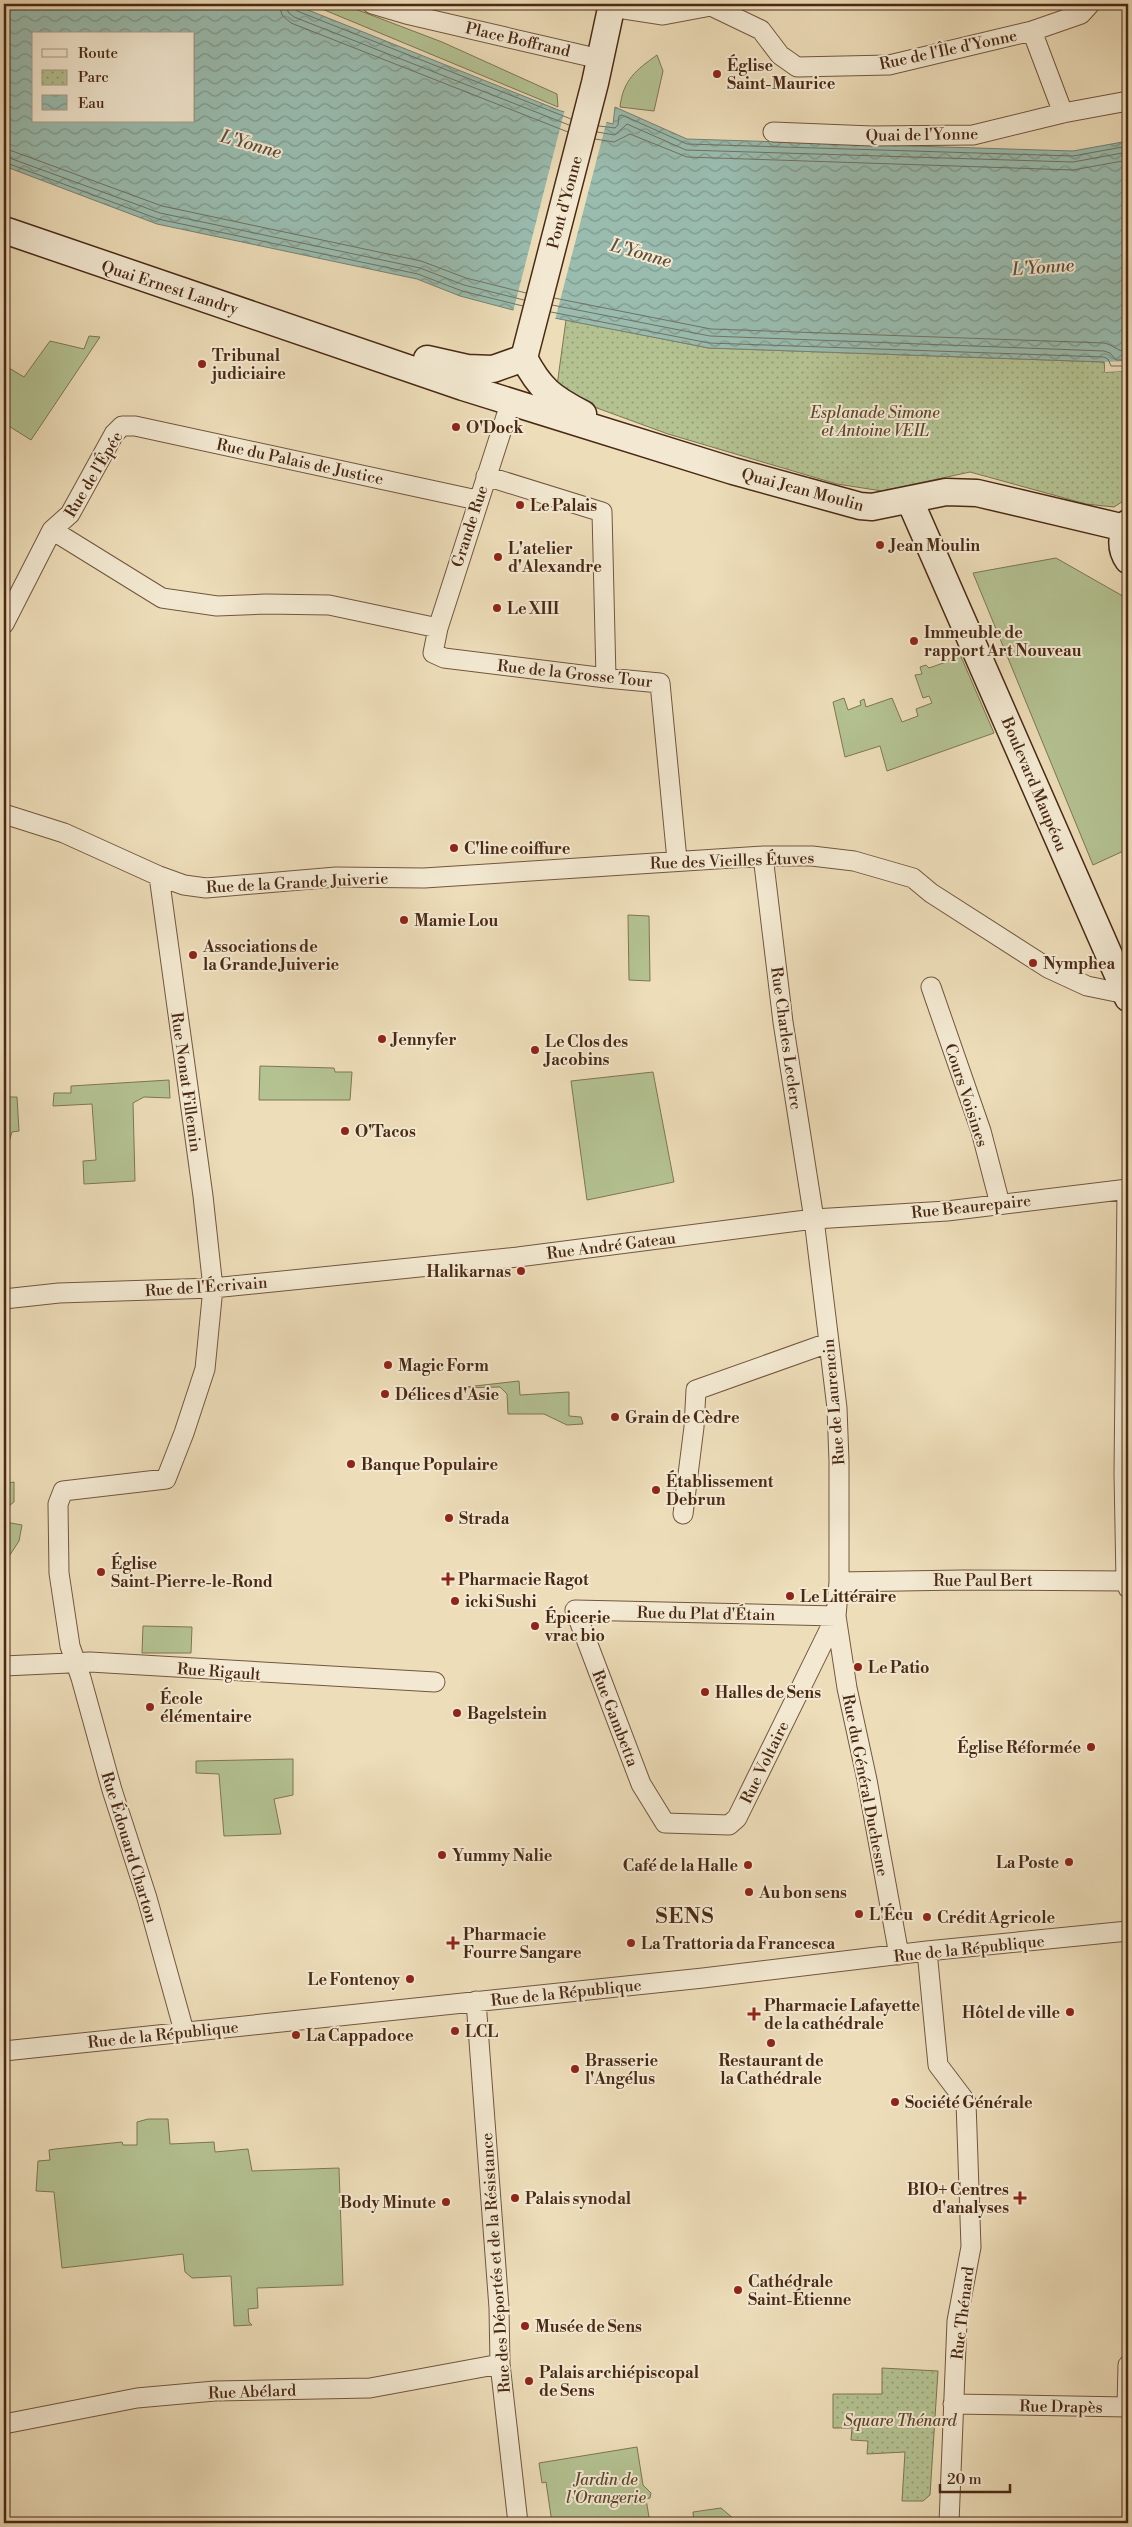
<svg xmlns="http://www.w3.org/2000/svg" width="1132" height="2527" font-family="'Libre Bodoni',serif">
	<defs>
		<pattern id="park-dots" width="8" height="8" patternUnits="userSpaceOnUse" patternTransform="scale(1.25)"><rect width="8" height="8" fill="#b4c292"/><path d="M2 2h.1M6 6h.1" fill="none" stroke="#949e76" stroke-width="1.8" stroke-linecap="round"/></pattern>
		<pattern id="water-waves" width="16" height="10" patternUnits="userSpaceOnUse" patternTransform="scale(1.25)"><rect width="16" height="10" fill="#99bcaf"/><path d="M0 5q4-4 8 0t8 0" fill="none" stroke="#7f998d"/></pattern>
	</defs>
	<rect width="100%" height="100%" fill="#edddb9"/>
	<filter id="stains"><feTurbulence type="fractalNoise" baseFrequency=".004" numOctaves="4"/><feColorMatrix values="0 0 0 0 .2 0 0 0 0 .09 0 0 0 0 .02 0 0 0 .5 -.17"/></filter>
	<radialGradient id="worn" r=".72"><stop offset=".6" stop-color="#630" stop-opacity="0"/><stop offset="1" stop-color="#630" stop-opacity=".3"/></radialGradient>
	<path fill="#b4c292" stroke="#7f7653" d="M 310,4 L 342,4 L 442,42 L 557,94 L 558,107 Z
		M 657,55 L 663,71 L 654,111 L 620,107 C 623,80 636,70 657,55 Z
		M 89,336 L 100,337 L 31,440 L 4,423 L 4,365 L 24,377 L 50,341 L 84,349 Z
		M 1056,558 L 1128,599 L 1128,849 L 1093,865 L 973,573 Z
		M 959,652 L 994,733 L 887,771 L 880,746 L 845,757 L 833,702 L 844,698 L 848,710 L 861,705 L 860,701 L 864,699 L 866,707 L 892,698 L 902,722 L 918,716 L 916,709 L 932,703 L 929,696 L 923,698 L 915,675 L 922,674 L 920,667 L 926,665 L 929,668 L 946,662 Z
		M 628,915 L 649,916 L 650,981 L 629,980 Z
		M 260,1066 L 334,1068 L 335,1072 L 352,1072 L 350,1100 L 259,1100 Z
		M 653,1072 L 674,1182 L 587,1200 L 571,1081 Z
		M 169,1080 L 170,1098 L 144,1097 L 133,1103 L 135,1181 L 84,1184 L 83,1161 L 96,1160 L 92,1104 L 53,1106 L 54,1093 L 71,1093 L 71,1086 Z
		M 4,1097 L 17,1097 L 19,1131 L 12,1132 L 7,1148 L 4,1148 Z
		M 519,1381 L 520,1395 L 569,1392 L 569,1416 L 581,1417 L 583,1424 L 567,1425 L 544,1414 L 508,1414 L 507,1394 L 500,1387 L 457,1388 Z
		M 14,1482 L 14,1502 L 5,1509 L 5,1522 L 22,1525 L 19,1541 L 4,1564 L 4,1484 Z
		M 143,1626 L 192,1627 L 191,1653 L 142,1653 Z
		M 293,1759 L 293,1795 L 274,1799 L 281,1834 L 224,1836 L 219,1774 L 196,1773 L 196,1761 Z
		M 148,2119 L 168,2119 L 170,2144 L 214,2142 L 215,2152 L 248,2149 L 252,2171 L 339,2168 L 343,2285 L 257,2288 L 258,2308 L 248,2309 L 249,2322 L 252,2325 L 234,2326 L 231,2276 L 192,2278 L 185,2272 L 183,2254 L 62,2268 L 54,2192 L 36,2191 L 38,2161 L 50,2160 L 49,2150 L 55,2149 L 122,2142 L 123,2145 L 137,2145 L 137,2122 Z
		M 637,2447 L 643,2485 L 651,2493 L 650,2498 L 646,2499 L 650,2523 L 552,2523 L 546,2482 L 542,2483 L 539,2463 Z
		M 721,2508 L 734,2519 L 754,2519 L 754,2523 L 694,2523 L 693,2512 Z"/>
	<path fill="url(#park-dots)" stroke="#7f7653" d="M 566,320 L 709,348 L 1105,362 L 1105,372 L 1128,371 L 1128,498 L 1114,507 L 1086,504 L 970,472 L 882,491 L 837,484 L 668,434 L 556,393 Z
		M 882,2368 L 938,2371 L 930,2495 L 923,2501 L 902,2501 L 905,2452 L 867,2454 L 868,2441 L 851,2440 L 852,2428 L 833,2428 L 833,2394 L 882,2394 Z"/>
	<path fill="url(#water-waves)" stroke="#798171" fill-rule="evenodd" d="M 4,4 L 293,4 L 561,111 L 613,124 L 615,107 L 687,139 L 1073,151 L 1128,141 L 1128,371 L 1105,372 L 1104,362 L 709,348 L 513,310 L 460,296 L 417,279 L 157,224 L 4,166 ZM 34,34 L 194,34 L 194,121 L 34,121 Z"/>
	<path fill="#edddb9" d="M 565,109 L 607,120 L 555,320 L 513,312 Z
		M 1128,361 L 1128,371 L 1105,372 L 1105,362 Z"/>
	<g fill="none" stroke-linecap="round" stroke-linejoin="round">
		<path stroke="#727262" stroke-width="1" d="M 279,4 L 282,15 L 291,23 L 568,132
			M 287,4 L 288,12 L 294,17 L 569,125
			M 293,4 L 297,11 L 571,119
			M 599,126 L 615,128 L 618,125 L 619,116 L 622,115 L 687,144 L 1073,156 L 1128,146
			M 597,132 L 615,135 L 627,124 L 686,150 L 1073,162 L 1128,152
			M 595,139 L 614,142 L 630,134 L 687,157 L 1073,170 L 1128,160
			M 4,148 L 162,206 L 421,261 L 466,278 L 526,293
			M 4,156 L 160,213 L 420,268 L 464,285 L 524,300
			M 4,162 L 158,219 L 418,274 L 462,291 L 523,306
			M 554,298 L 711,329 L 1104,343 C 1114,345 1118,352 1128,352
			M 552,305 L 710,336 L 1104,351 L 1110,353 L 1116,360 L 1128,360
			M 551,312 L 709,343 L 1104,357 L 1108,359 L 1111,366 L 1128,366"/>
		<defs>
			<path id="minor" d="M 372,4 L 406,14 L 600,59
				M 611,7 L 663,15 L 711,6 L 761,30 L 780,55 L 797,67 L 889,65 L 1032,31 L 1081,14 L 1090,4
				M 1032,31 L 1063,113
				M 773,132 L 872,136 L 973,135 L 1063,113 L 1128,101
				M 511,401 L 438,628 L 433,653 L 444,658 L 606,678 L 660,683 L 677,860
				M 486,476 L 602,512 L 606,678
				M 52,530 L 162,598 L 217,606 L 266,604 L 329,605 L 438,628
				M 4,624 L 52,530 L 70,514 L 114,434 L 122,426 L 135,426 L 477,500
				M 4,814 L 64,833 L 159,876 L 184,885 L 206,888 L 336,877 L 424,878 L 763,856 L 812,856 L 854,861 L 913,878 L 931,893 L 1048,968 L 1087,986 L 1126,994
				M 763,856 L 783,1022 L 814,1219 L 837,1408 L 839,1461 L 839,1582 L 836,1616 L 847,1688 L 867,1780 L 899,1955
				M 159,876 L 203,1196 L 213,1288 L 205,1369 L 184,1433 L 166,1479 L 63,1491 L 58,1504 L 59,1573 L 70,1646 L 81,1678 L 112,1790 L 147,1898 L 184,2031
				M 931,987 L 981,1131 L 1000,1204
				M 1127,1189 L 1124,1474 L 1126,1581 L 1128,1588
				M 4,1299 L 59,1293 L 213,1288 L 518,1257 L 814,1219 L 947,1211 L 1128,1189
				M 683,1514 L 694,1427 L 696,1390 L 828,1343
				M 839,1582 L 963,1580 L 1126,1581
				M 575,1610 L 836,1616 L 737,1818 L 729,1825 L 665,1823 L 641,1784 Z
				M 4,1666 L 90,1662 L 435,1682
				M 927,1951 L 938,2065 L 966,2102 L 971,2247 L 957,2321 L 949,2523
				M 476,2001 L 499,2308 L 500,2364 L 518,2523
				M 4,2051 L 703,1978 L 927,1951 L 1128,1931
				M 953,2404 L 1127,2407 L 1128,2365
				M 4,2424 L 137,2398 L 215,2391 L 370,2388 L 500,2364"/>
			<path id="secondary" d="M 4,230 L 463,387 L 733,471 L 860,506 L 872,507 L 946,492 L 977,493 L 1125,528
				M 524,358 L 595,83 L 612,4
				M 524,358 C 540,389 552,398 583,414
				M 427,359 L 467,368 L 493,369 L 524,358
				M 910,501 L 1128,998
				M 1128,523 C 1121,535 1120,549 1128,560"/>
		</defs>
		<use href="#minor" stroke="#73563d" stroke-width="21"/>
		<use href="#secondary" stroke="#4a2914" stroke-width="29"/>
		<use href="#minor" stroke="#f3e9d2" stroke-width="19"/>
		<use href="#secondary" stroke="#f3e9d2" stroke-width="26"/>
	</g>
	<g fill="#8f2418" stroke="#f3e9d2" stroke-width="2">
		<circle cx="717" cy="74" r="5"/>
		<circle cx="202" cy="364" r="5"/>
		<circle cx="456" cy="427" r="5"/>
		<circle cx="520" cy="505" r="5"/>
		<circle cx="880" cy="545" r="5"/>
		<circle cx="498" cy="557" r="5"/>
		<circle cx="497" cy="608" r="5"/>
		<circle cx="914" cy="641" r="5"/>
		<circle cx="454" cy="848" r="5"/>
		<circle cx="404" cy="920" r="5"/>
		<circle cx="193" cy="955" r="5"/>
		<circle cx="1033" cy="963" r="5"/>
		<circle cx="382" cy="1039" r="5"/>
		<circle cx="535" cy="1050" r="5"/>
		<circle cx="345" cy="1131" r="5"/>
		<circle cx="521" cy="1271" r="5"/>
		<circle cx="388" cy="1365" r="5"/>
		<circle cx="385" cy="1394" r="5"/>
		<circle cx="615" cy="1417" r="5"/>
		<circle cx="351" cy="1464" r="5"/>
		<circle cx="656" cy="1490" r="5"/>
		<circle cx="449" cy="1518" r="5"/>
		<circle cx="101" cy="1572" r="5"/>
		<path d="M445.5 1571.5h5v5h5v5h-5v5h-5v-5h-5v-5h5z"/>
		<circle cx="790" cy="1596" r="5"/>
		<circle cx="455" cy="1601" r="5"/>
		<circle cx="535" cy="1626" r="5"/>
		<circle cx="858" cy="1667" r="5"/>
		<circle cx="705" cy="1692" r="5"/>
		<circle cx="150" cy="1707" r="5"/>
		<circle cx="457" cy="1713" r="5"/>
		<circle cx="1091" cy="1747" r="5"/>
		<circle cx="442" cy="1855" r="5"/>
		<circle cx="1069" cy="1862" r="5"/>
		<circle cx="748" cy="1865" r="5"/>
		<circle cx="749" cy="1892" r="5"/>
		<circle cx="859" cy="1914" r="5"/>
		<circle cx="927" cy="1917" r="5"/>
		<path d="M450.5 1935.5h5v5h5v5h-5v5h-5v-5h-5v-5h5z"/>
		<circle cx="631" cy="1943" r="5"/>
		<circle cx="410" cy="1979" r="5"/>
		<circle cx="1070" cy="2012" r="5"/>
		<path d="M751.5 2006.5h5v5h5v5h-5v5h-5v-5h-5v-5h5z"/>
		<circle cx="455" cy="2031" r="5"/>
		<circle cx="296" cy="2035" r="5"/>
		<circle cx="771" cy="2043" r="5"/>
		<circle cx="575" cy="2069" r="5"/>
		<circle cx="895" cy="2102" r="5"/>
		<circle cx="515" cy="2198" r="5"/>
		<path d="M1017.5 2190.5h5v5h5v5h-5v5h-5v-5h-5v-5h5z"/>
		<circle cx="446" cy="2202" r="5"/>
		<circle cx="738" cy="2290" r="5"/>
		<circle cx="525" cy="2326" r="5"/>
		<circle cx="529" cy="2381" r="5"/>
	</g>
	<g text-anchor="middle" stroke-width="4" stroke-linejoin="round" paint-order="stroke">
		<g font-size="16" fill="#4a2914" stroke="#f3e9d2">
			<text transform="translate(518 39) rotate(13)" y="6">Place Boffrand</text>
			<text transform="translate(948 49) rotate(-12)" y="6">Rue de l'Île d'Yonne</text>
			<text transform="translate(922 134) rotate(-1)" y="6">Quai de l'Yonne</text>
			<text transform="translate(564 202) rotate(-75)" y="6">Pont d'Yonne</text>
			<text transform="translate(170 287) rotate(18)" y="6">Quai Ernest Landry</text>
			<text transform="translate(300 461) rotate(12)" y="6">Rue du Palais de Justice</text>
			<text transform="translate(93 474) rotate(-59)" y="6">Rue de l'Épée</text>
			<text transform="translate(803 489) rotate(15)" y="6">Quai Jean Moulin</text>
			<text transform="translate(469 526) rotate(-72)" y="6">Grande Rue</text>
			<text transform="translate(575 673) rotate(6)" y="6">Rue de la Grosse Tour</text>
			<text transform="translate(1035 784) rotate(67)" y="6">Boulevard Maupéou</text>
			<text transform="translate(732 860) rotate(-2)" y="6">Rue des Vieilles Étuves</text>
			<text transform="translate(297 882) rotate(-3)" y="6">Rue de la Grande Juiverie</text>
			<text transform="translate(787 1038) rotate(82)" y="6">Rue Charles Leclerc</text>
			<text transform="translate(187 1082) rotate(82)" y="6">Rue Nonat Fillemin</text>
			<text transform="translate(967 1095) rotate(72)" y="6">Cours Voisines</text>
			<text transform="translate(971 1206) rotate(-6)" y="6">Rue Beaurepaire</text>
			<text transform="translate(611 1245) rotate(-7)" y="6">Rue André Gateau</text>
			<text transform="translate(206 1286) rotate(-4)" y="6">Rue de l'Écrivain</text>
			<text transform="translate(833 1402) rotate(-95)" y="6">Rue de Laurencin</text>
			<text x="983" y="1586">Rue Paul Bert</text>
			<text transform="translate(706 1613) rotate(1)" y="6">Rue du Plat d'Étain</text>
			<text transform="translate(219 1671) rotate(4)" y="6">Rue Rigault</text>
			<text transform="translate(616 1718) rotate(69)" y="6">Rue Gambetta</text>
			<text transform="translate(764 1762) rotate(-64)" y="6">Rue Voltaire</text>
			<text transform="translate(866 1785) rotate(79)" y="6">Rue du Général Duchesne</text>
			<text transform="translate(130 1847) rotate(73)" y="6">Rue Édouard Charton</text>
			<text transform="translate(969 1948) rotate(-6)" y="6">Rue de la République</text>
			<text transform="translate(566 1992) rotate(-6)" y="6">Rue de la République</text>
			<text transform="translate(163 2034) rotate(-6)" y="6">Rue de la République</text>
			<text transform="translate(495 2263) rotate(-94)" y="6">Rue des Déportés et de la Résistance</text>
			<text transform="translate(962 2313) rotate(-83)" y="6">Rue Thénard</text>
			<text transform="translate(252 2391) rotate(-2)" y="6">Rue Abélard</text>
			<text transform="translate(1061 2406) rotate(1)" y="6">Rue Drapès</text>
		</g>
		<g font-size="16" font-weight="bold" fill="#4a2914" stroke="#f3e9d2" text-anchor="start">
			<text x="727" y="71">Église<tspan x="727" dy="18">Saint-Maurice</tspan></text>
			<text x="212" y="361">Tribunal<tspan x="212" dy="18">judiciaire</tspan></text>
			<text x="466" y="433">O'Dock</text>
			<text x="530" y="511">Le Palais</text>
			<text x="890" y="551">Jean Moulin</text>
			<text x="508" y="554">L'atelier<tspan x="508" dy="18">d'Alexandre</tspan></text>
			<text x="507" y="614">Le XIII</text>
			<text x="924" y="638">Immeuble de<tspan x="924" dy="18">rapport Art Nouveau</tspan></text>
			<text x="464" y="854">C'line coiffure</text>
			<text x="414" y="926">Mamie Lou</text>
			<text x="203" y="952">Associations de<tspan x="203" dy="18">la Grande Juiverie</tspan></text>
			<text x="1043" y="969">Nymphea</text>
			<text x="392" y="1045">Jennyfer</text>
			<text x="545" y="1047">Le Clos des<tspan x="545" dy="18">Jacobins</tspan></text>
			<text x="355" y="1137">O'Tacos</text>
			<text x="511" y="1277" text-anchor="end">Halikarnas</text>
			<text x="398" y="1371">Magic Form</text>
			<text x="395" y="1400">Délices d'Asie</text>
			<text x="625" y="1423">Grain de Cèdre</text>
			<text x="361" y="1470">Banque Populaire</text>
			<text x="666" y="1487">Établissement<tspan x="666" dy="18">Debrun</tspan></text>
			<text x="459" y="1524">Strada</text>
			<text x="111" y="1569">Église<tspan x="111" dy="18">Saint-Pierre-le-Rond</tspan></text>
			<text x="458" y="1585">Pharmacie Ragot</text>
			<text x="800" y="1602">Le Littéraire</text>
			<text x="465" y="1607">icki Sushi</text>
			<text x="545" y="1623">Épicerie<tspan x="545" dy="18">vrac bio</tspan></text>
			<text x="868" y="1673">Le Patio</text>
			<text x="715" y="1698">Halles de Sens</text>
			<text x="160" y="1704">École<tspan x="160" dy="18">élémentaire</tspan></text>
			<text x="467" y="1719">Bagelstein</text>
			<text x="1081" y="1753" text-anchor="end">Église Réformée</text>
			<text x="452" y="1861">Yummy Nalie</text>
			<text x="1059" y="1868" text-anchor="end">La Poste</text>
			<text x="738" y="1871" text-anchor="end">Café de la Halle</text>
			<text x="759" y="1898">Au bon sens</text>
			<text x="869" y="1920">L'Écu</text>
			<text x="937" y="1923">Crédit Agricole</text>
			<text x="463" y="1940">Pharmacie<tspan x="463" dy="18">Fourre Sangare</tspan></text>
			<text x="641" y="1949">La Trattoria da Francesca</text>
			<text x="400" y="1985" text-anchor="end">Le Fontenoy</text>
			<text x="764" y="2011">Pharmacie Lafayette<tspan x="764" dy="18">de la cathédrale</tspan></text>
			<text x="1060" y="2018" text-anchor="end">Hôtel de ville</text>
			<text x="465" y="2037">LCL</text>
			<text x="306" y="2041">La Cappadoce</text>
			<text x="585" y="2066">Brasserie<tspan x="585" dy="18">l'Angélus</tspan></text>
			<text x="771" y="2066" text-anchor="middle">Restaurant de<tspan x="771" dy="18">la Cathédrale</tspan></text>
			<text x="905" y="2108">Société Générale</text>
			<text x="1009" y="2195" text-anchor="end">BIO+ Centres<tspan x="1009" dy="18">d'analyses</tspan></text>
			<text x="525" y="2204">Palais synodal</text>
			<text x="436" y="2208" text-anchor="end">Body Minute</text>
			<text x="748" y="2287">Cathédrale<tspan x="748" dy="18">Saint-Étienne</tspan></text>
			<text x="535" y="2332">Musée de Sens</text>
			<text x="539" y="2378">Palais archiépiscopal<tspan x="539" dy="18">de Sens</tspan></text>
		</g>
		<g font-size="16" font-style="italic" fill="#5f482d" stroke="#f3e9d2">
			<text x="875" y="418">Esplanade Simone<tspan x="875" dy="18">et Antoine VEIL</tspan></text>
			<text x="900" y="2426">Square Thénard</text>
			<text x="606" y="2485">Jardin de<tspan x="606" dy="18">l'Orangerie</tspan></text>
		</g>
		<g font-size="18" font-style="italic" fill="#5e4e3b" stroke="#f3e9d2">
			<text transform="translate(251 144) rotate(16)" y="6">L'Yonne</text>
			<text transform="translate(641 253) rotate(16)" y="6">L'Yonne</text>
			<text transform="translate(1043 267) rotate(-4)" y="6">L'Yonne</text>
		</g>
		<g font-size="21" font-weight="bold" letter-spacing="1" fill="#4a2914" stroke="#f3e9d2">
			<text x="685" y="1923">SENS</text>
		</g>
	</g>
	<rect width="1132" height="2527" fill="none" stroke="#edddb9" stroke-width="20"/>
	<rect x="5" y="5" width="1122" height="2517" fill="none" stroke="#4a2914" stroke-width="2.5"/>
	<rect x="10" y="10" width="1112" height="2507" fill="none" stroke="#4a2914"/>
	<rect x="32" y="32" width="162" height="90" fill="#f3e9d2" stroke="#af9c86"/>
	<rect x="42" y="49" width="25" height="8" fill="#f3e9d2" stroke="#af9c86"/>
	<text x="78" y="58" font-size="15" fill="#4a2914">Route</text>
	<rect x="42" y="70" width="25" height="15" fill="url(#park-dots)" stroke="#af9c86"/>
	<text x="78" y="82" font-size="15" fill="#4a2914">Parc</text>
	<rect x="42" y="95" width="25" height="15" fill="url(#water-waves)" stroke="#af9c86"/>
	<text x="78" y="108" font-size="15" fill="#4a2914">Eau</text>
	<path d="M940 2484v8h70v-8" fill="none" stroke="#4a2914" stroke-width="2.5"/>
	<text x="947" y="2484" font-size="15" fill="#4a2914" stroke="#f3e9d2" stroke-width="4" paint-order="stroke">20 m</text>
	<rect width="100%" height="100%" filter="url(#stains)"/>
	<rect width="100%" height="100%" fill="url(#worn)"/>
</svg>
